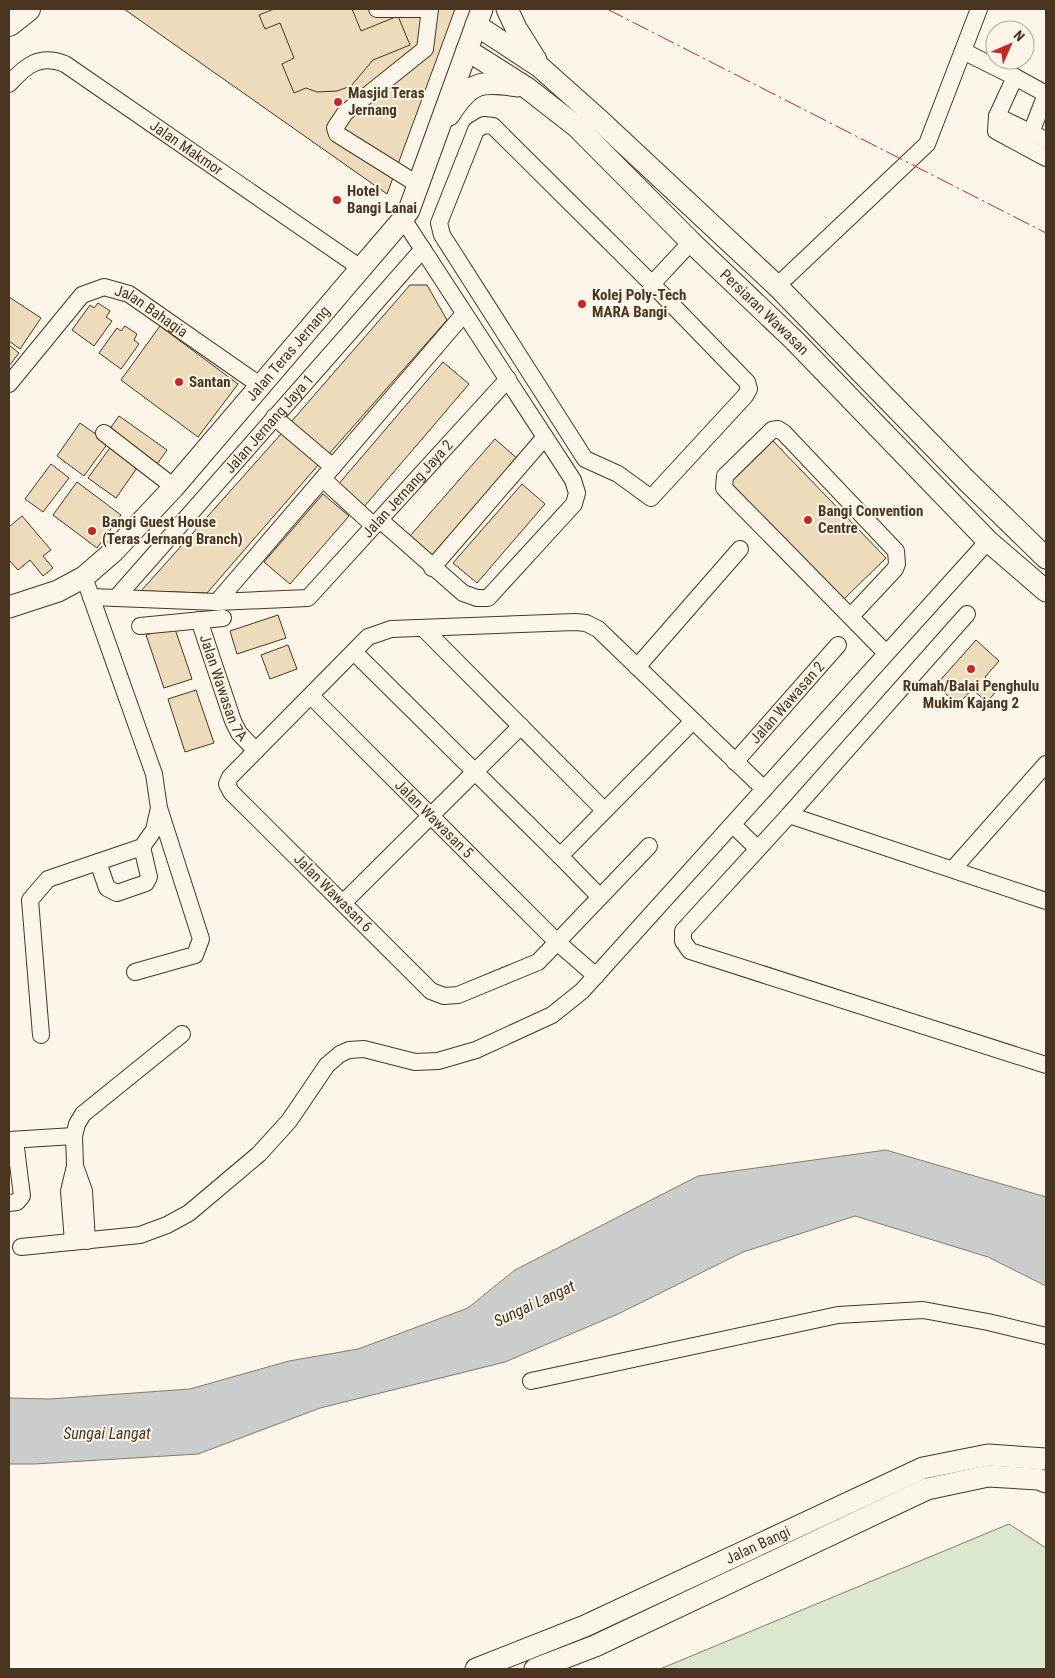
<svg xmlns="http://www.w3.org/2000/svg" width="1055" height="1678" font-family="'Roboto Condensed',sans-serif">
	<rect width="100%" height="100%" fill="#fbf6e9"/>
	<path fill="#dce7d0" stroke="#887966" d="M 1009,1524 L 1046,1548 L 1046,1669 L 660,1669 Z"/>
	<path fill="#c9cecd" stroke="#887966" d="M 886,1150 L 1046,1197 L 1046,1286 L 988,1257 L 855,1216 L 743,1252 L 618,1314 L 505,1362 L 320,1408 L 198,1454 L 35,1464 L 9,1464 L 9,1398 L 50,1399 L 190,1389 L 289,1361 L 358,1349 L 468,1308 L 515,1270 L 698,1176 Z"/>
	<path fill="#ecdcbc" stroke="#4a3520" d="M 124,9 L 455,9 L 387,194 Z
		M 274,9 L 352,9 L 361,31 L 398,16 L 410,45 L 373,60 L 351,86 L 337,91 L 317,92 L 306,88 L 294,93 L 282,64 L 294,58 L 280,23 L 265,29 L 259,15 Z
		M 410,285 L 427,285 L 447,320 L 328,455 L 291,422 Z
		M 9,297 L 41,318 L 20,349 L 9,341 Z
		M 98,303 L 110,311 L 106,317 L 112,321 L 94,346 L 72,330 L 90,305 L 94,308 Z
		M 125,326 L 137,334 L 134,340 L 139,344 L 121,369 L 99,353 L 117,328 L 121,331 Z
		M 160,326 L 238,384 L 198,437 L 121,380 Z
		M 9,345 L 19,353 L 9,366 Z
		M 443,362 L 469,384 L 363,508 L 337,486 Z
		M 119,416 L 167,450 L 157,464 L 109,430 Z
		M 80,423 L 108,443 L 84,476 L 57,456 Z
		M 282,433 L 319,464 L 207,593 L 141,591 Z
		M 495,439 L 520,461 L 435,557 L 410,536 Z
		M 773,441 L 886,558 L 844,599 L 730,483 Z
		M 112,445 L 139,465 L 116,498 L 88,478 Z
		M 51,464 L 69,478 L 43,512 L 25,499 Z
		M 77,482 L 121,515 L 97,548 L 53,515 Z
		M 522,484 L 545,504 L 477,583 L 453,563 Z
		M 323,494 L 349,516 L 290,584 L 264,562 Z
		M 22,516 L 51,550 L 43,556 L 53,568 L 43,576 L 30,560 L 18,570 L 9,560 L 9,527 Z
		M 278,615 L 286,638 L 237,654 L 230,631 Z
		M 174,626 L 192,679 L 164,688 L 146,635 Z
		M 976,640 L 999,661 L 985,677 L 998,689 L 987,702 L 972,689 L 958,705 L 936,685 Z
		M 288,645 L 297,669 L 270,679 L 261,655 Z
		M 196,690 L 214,743 L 185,752 L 168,699 Z"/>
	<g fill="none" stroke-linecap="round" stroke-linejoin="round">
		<defs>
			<g id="minor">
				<path d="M 377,9 L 430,9"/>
				<path d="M 963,51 L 1015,77 L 997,116 L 996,131 L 1046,158"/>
				<path d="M 1015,77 L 1046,94 L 1031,133"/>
				<path id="s1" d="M 9,84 C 26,65 40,54 65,64 L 362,269"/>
				<path d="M 997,116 L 1046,140"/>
				<path d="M 417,184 L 337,134 L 335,128 L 345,113 L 425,49 L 430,9"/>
				<path d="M 652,284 L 747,382 L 749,389 L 745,396 L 651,498 L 618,474 L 585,459 L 442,235 L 439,223 L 476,130 L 484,125 L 493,126 L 652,284 L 691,242"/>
				<path d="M 777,286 L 927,144 L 979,9"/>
				<path id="s2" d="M 9,384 L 82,295 L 104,287 L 129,294 L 261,386"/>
				<path d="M 274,417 L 333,467"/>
				<path d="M 104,433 L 174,487"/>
				<path d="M 323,479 L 374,526"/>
				<path d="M 380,520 L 463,593 L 477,598 L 488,598 L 574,504 L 577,493 L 573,480 L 403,219"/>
				<path d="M 432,568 L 545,437"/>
				<path id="s3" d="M 91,597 L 217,602 L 308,598 L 508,379"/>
				<path id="s4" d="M 116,598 L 423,249"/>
				<path d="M 217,602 L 463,315"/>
				<path d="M 851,616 L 895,569 L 897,564 L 896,551 L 784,433 L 778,429 L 772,430 L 725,476 L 724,488 L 886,653"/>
				<path id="s5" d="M 199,620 L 233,721 L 239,733 L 256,751"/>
				<path d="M 140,626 L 223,618"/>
				<path d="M 423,628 L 604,810"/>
				<path d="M 354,652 L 560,856"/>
				<path d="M 637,667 L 740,549"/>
				<path id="s6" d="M 311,696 L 557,942 L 596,976"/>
				<path id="s7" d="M 735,762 L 838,645"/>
				<path d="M 789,815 L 967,614"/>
				<path d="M 733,825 L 757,848"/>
				<path d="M 649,846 L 538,962 L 458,995 L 444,996 L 431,991 L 231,792 L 227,784 L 230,777 L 368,637 L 391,629 L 575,622 L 586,623 L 598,629 L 764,789"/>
				<path d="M 98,862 L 107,888 L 117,893 L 146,883 L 149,877 L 142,847"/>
				<path d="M 953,869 L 1046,764"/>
				<path d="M 600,897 L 560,856 L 693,721"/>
				<path d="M 1046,901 L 789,815 L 683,931 L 683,941 L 690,951 L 1046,1065"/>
				<path d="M 343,903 L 521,726"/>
				<path d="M 135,972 L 195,955 L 201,939 L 159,808"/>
				<path d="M 41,1035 L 30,900 L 48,879 L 142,847 L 154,830 L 159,808 L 154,774 L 84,577"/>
				<path d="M 9,1140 L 74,1136"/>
				<path d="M 75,1166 L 84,1191 L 87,1241"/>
				<path d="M 9,1203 L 17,1202 L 22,1196 L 15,1140"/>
				<path d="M 73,1242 L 69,1191 L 75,1166 L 74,1136 L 77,1124 L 83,1114 L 182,1034"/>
				<path d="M 21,1247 L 140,1235 L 167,1225 L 189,1213 L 259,1154 L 289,1121 L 327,1065 L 340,1054 L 349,1050 L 364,1049 L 415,1062 L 438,1061 L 476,1050 L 552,1015 L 582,991 L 988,541"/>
				<path d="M 531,1381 L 838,1315 L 923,1310 L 988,1322 L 1046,1336"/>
			</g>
			<g id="major">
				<path d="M 507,9 L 516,28 L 536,60"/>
				<path d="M 476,25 L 540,67 L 596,117 L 777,286 L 966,480 L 1046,558"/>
				<path id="s8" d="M 467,50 L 527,88 L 577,127 L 691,242 L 795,341 L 988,541 L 1046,591"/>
				<path d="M 449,115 C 470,82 480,80 517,86"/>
				<path id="s9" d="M 9,607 L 58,591 L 84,577 L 114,551 L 174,487 L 403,219 L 409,210 L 482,9"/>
				<path id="s10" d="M 476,1669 L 585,1626 L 923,1468 L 988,1455 L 1046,1459"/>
				<path d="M 535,1669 L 595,1646 L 927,1489 L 988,1476 L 1038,1479 L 1046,1482"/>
			</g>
			<path id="highway" d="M 9,24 L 28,9"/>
		</defs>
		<use href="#minor" stroke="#4a3520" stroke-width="18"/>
		<use href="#major" stroke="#4a3520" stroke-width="23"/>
		<use href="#highway" stroke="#4a3520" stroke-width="26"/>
		<use href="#minor" stroke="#fbf6e9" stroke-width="16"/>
		<use href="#major" stroke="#fbf6e9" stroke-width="21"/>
		<use href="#highway" stroke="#fbf6e9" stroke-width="24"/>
		<path stroke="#c62828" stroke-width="1" stroke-dasharray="18 4 2.5 4" stroke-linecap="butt" d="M 607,9 L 1046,233"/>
	</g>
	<g fill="#c62828" stroke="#fbf6e9" stroke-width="2">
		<circle cx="338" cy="102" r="5"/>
		<circle cx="337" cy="200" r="5"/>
		<circle cx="582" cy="304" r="5"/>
		<circle cx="179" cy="382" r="5"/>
		<circle cx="808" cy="520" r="5"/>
		<circle cx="92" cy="531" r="5"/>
		<circle cx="971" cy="669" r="5"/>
	</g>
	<g text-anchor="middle" stroke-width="4" stroke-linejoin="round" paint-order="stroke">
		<g font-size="15" font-weight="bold" fill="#4a3520" stroke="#fbf6e9" text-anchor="start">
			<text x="348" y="98">Masjid Teras<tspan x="348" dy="17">Jernang</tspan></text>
			<text x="347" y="196">Hotel<tspan x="347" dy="17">Bangi Lanai</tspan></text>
			<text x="592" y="300">Kolej Poly-Tech<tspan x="592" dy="17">MARA Bangi</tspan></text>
			<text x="189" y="387">Santan</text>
			<text x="818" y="516">Bangi Convention<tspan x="818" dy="17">Centre</tspan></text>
			<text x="102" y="527">Bangi Guest House<tspan x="102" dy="17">(Teras Jernang Branch)</tspan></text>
			<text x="971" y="691" text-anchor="middle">Rumah/Balai Penghulu<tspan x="971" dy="17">Mukim Kajang 2</tspan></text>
		</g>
		<g font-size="15" fill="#4a3520" stroke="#fbf6e9">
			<text dy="5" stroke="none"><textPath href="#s1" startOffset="212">Jalan Makmor</textPath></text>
			<text dy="5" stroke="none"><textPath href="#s8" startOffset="398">Persiaran Wawasan</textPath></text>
			<text dy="5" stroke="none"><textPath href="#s2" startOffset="192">Jalan Bahagia</textPath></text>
			<text dy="5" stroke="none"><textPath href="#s9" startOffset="384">Jalan Teras Jernang</textPath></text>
			<text dy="5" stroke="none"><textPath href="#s4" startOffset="232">Jalan Jernang Jaya 1</textPath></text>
			<text dy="5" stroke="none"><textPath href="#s3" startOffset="365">Jalan Jernang Jaya 2</textPath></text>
			<text dy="5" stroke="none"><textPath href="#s5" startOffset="72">Jalan Wawasan 7A</textPath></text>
			<text dy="5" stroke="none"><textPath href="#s7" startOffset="79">Jalan Wawasan 2</textPath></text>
			<text dy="5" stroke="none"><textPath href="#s6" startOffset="174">Jalan Wawasan 5</textPath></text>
			<text transform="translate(333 893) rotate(45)" y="5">Jalan Wawasan 6</text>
			<text dy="5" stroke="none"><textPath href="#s10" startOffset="308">Jalan Bangi</textPath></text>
		</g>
		<g font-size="16" font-style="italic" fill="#4a3520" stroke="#fbf6e9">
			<text transform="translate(534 1303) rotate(-25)" y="6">Sungai Langat</text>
			<text x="107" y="1439">Sungai Langat</text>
		</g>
	</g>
	<rect width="1055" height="1678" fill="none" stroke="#4a3520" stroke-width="20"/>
	<g transform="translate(1010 45) rotate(45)"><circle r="24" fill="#fbf6e9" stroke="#b4a999"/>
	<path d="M0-4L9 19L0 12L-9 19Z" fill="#c62828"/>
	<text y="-8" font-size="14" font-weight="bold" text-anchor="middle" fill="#4a3520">N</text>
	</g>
</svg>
